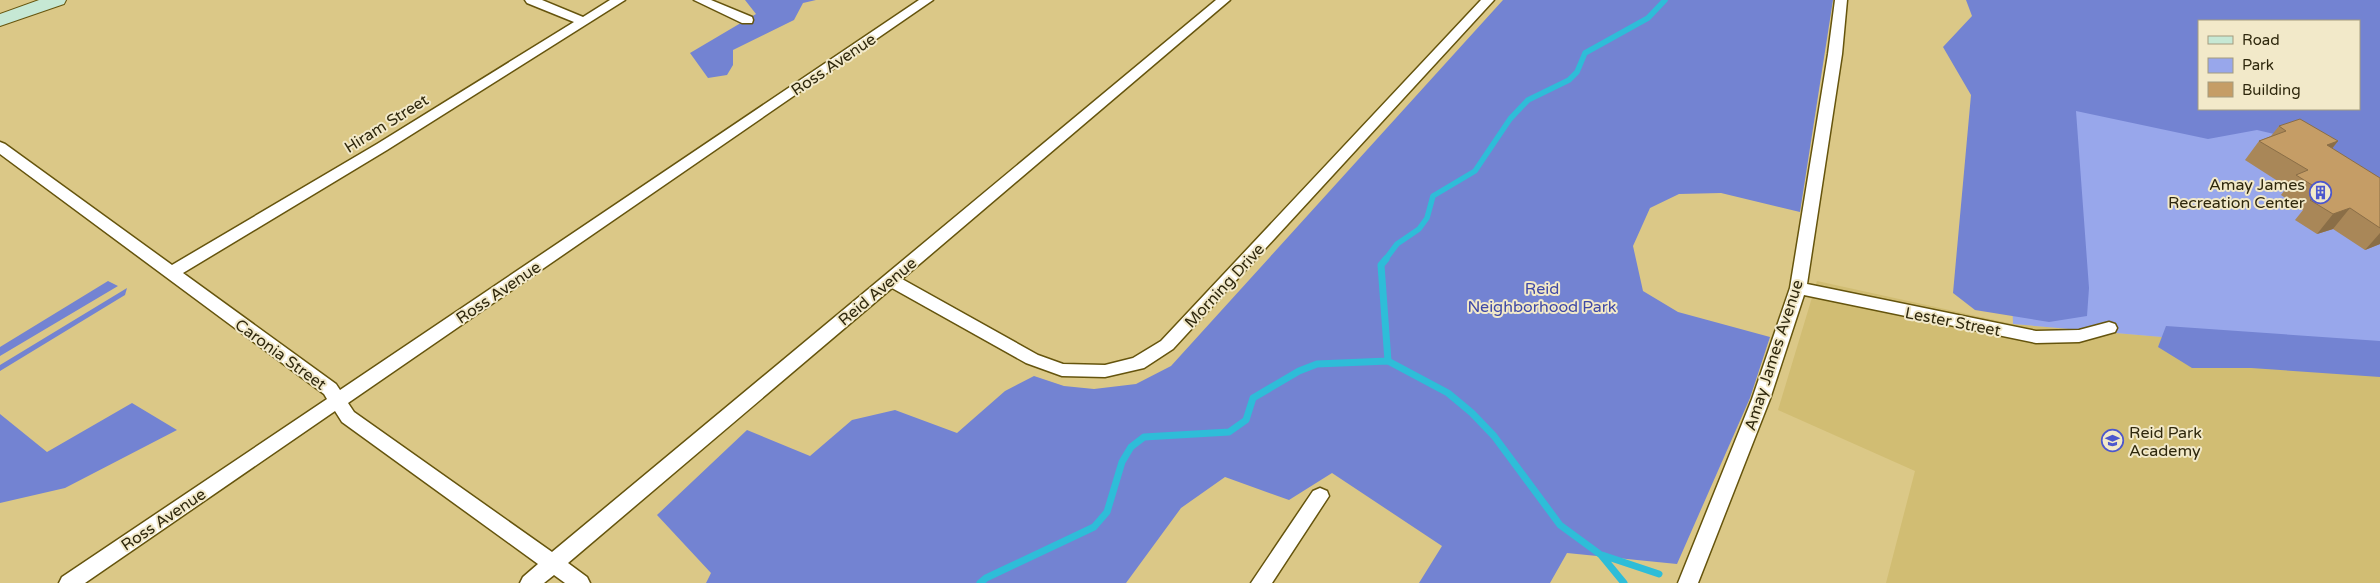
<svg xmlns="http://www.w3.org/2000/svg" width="2380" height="583" font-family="'Varela Round',sans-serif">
	<rect width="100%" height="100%" fill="#dbc887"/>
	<path fill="#d1bd73" d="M 1817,281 L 2013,324 L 2380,356 L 2380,583 L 1886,583 L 1915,471 L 1778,410 Z"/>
	<path fill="#98a7eb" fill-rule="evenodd" d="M 2002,0 L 2380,0 L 2380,356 L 2013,324 ZM 2199,21 L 2359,21 L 2359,109 L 2199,109 Z"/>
	<path fill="#7383d2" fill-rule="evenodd" d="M 745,0 L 816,0 L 803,3 L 794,20 L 733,50 L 733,65 L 727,75 L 708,78 L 690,53 L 756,14 Z
		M 1503,0 L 1833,0 L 1800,212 L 1721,193 L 1679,194 L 1650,208 L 1633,246 L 1643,291 L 1678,312 L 1770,337 L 1750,398 L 1677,564 L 1567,553 L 1550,583 L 1419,583 L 1442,546 L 1332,473 L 1289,500 L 1225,477 L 1181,508 L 1126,583 L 706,583 L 711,573 L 657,515 L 747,430 L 810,456 L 852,420 L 895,410 L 957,433 L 1005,391 L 1034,376 L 1064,386 L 1094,389 L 1136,384 L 1171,366 Z
		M 1966,0 L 2380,0 L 2380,188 L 2295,139 L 2257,130 L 2208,139 L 2076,111 L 2089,288 L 2087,316 L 2049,322 L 1975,310 L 1953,293 L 1971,95 L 1943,47 L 1972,16 ZM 2199,21 L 2359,21 L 2359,109 L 2199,109 Z
		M 108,281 L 118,286 L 0,356 L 0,347 Z
		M 127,288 L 125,295 L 0,371 L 0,365 Z
		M 2166,326 L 2380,341 L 2380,377 L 2251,368 L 2192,368 L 2158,347 Z
		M 132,403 L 177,430 L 65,488 L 0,503 L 0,414 L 47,452 Z"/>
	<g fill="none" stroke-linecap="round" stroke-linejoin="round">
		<path stroke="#2ebdd8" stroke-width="5.5" d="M 1385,260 L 1397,244 L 1419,229 L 1427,218 L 1433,196 L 1475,171 L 1510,119 L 1528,100 L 1569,80 L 1577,72 L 1585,53 L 1648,18 L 1665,0"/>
		<path stroke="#2ebdd8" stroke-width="7" d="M 1386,259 L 1381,265 L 1388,361
			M 1602,555 L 1659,574
			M 980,583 L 986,578 L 1094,527 L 1107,512 L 1122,462 L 1131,447 L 1144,437 L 1229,432 L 1246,420 L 1253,398 L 1299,371 L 1317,364 L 1388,361 L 1448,393 L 1472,413 L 1494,436 L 1560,525 L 1601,555 L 1624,583"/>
		<defs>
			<path id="minor" d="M 525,0 L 542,0 L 583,17 L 610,0 L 625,0 L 387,150 L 183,273 L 336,384 L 340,390 L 919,0 L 933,0 L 348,403 L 354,412 L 552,552 L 1216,0 L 1230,0 L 902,279 L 1038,355 L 1063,364 L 1105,365 L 1133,358 L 1161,341 L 1481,0 L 1494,0 L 1173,349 L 1144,368 L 1105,377 L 1062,376 L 1026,363 L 892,288 L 568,563 L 587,577 L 590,583 L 565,583 L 554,575 L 544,583 L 520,583 L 523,577 L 538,564 L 342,422 L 335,411 L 85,583 L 59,583 L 62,577 L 327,399 L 324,394 L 0,154 L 0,142 L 5,144 L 172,265 L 377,144 L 574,22 L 527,3 Z
				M 694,0 L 711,0 L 752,17 L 753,20 L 752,23 L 742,23 Z
				M 1835,0 L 1847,0 L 1842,54 L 1807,284 L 2036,331 L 2079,330 L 2109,322 L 2115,324 L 2117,328 L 2115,332 L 2079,342 L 2036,343 L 1804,295 L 1770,399 L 1698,583 L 1678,583 L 1752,399 L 1790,288 L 1828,54 Z
				M 1320,488 L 1327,491 L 1329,496 L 1272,583 L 1251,583 L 1313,491 Z"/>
			<path id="secondary" d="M 39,0 L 66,0 L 64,4 L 0,26 L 0,14 Z"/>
		</defs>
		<use href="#minor" stroke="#65540d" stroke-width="3"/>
		<use href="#secondary" stroke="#65540d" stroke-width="2"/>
		<use href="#minor" fill="#fff" fill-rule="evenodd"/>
		<use href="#secondary" fill="#c6e8d4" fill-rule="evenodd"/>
	</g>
	<path fill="#a98758" d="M 2279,126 L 2338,141 L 2332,149 L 2380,178 L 2380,244 L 2365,250 L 2333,229 L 2317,234 L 2295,220 L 2303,210 L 2281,195 L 2287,187 L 2245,160 L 2259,141 L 2271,136 Z"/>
	<path fill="#8a6e47" d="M 2338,141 L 2322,161 L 2327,145 Z
		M 2350,208 L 2333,229 L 2317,234 L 2333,214 Z
		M 2380,233 L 2380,244 L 2365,250 Z"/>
	<path fill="#c59d66" stroke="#8a6e47" d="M 2300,119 L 2338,141 L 2327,145 L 2380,178 L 2380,228 L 2350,208 L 2333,214 L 2310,200 L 2328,195 L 2296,175 L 2308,170 L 2259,141 L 2286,131 L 2279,126 Z"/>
	<defs>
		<symbol id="building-ring" viewBox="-11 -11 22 22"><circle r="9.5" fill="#f2e9c9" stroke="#4c57cd" stroke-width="1.5"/><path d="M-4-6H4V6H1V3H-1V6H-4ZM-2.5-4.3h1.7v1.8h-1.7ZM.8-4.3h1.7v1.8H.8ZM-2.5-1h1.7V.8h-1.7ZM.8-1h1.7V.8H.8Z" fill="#4c57cd"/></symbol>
		<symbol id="school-ring" viewBox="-11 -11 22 22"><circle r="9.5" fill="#f2e9c9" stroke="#4c57cd" stroke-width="1.5"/><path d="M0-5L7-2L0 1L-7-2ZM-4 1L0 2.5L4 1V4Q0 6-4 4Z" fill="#4c57cd"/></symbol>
	</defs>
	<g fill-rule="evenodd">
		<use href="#building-ring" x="2308" y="180" width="25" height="25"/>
		<use href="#school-ring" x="2100" y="428" width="25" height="25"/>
	</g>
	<g text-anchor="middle" stroke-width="4" stroke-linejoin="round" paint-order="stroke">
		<g font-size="16" fill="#2f280d" stroke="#f2e9c9">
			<text transform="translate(833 64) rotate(-34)" y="6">Ross Avenue</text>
			<text transform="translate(386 123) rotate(-32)" y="6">Hiram Street</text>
			<text transform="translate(1224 285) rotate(-47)" y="6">Morning Drive</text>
			<text transform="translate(877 291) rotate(-40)" y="6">Reid Avenue</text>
			<text transform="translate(498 292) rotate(-34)" y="6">Ross Avenue</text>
			<text transform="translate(1953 321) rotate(11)" y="6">Lester Street</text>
			<text transform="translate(281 354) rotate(36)" y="6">Caronia Street</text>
			<text transform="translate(1773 355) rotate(-72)" y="6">Amay James Avenue</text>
			<text transform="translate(163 519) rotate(-34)" y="6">Ross Avenue</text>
		</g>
		<g font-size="16" fill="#2f280d" stroke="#f2e9c9" text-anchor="end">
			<text x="2305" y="190">Amay James<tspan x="2305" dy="18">Recreation Center</tspan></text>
			<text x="2129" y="438" text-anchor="start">Reid Park<tspan x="2129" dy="18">Academy</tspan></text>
		</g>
		<g font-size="16" fill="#3e48a6" stroke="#f2e9c9">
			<text x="1542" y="294">Reid<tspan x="1542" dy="18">Neighborhood Park</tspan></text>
		</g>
	</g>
	<rect x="2198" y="20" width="162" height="90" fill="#f2e9c9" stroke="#a49c7e"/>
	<rect x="2208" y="36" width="25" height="8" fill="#c6e8d4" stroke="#a49c7e"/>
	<text x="2242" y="45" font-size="15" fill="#2f280d">Road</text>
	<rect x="2208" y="58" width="25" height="15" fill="#98a7eb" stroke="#a49c7e"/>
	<text x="2242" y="70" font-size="15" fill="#2f280d">Park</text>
	<rect x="2208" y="82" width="25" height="15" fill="#c59d66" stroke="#a49c7e"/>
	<text x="2242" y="95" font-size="15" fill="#2f280d">Building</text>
</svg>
